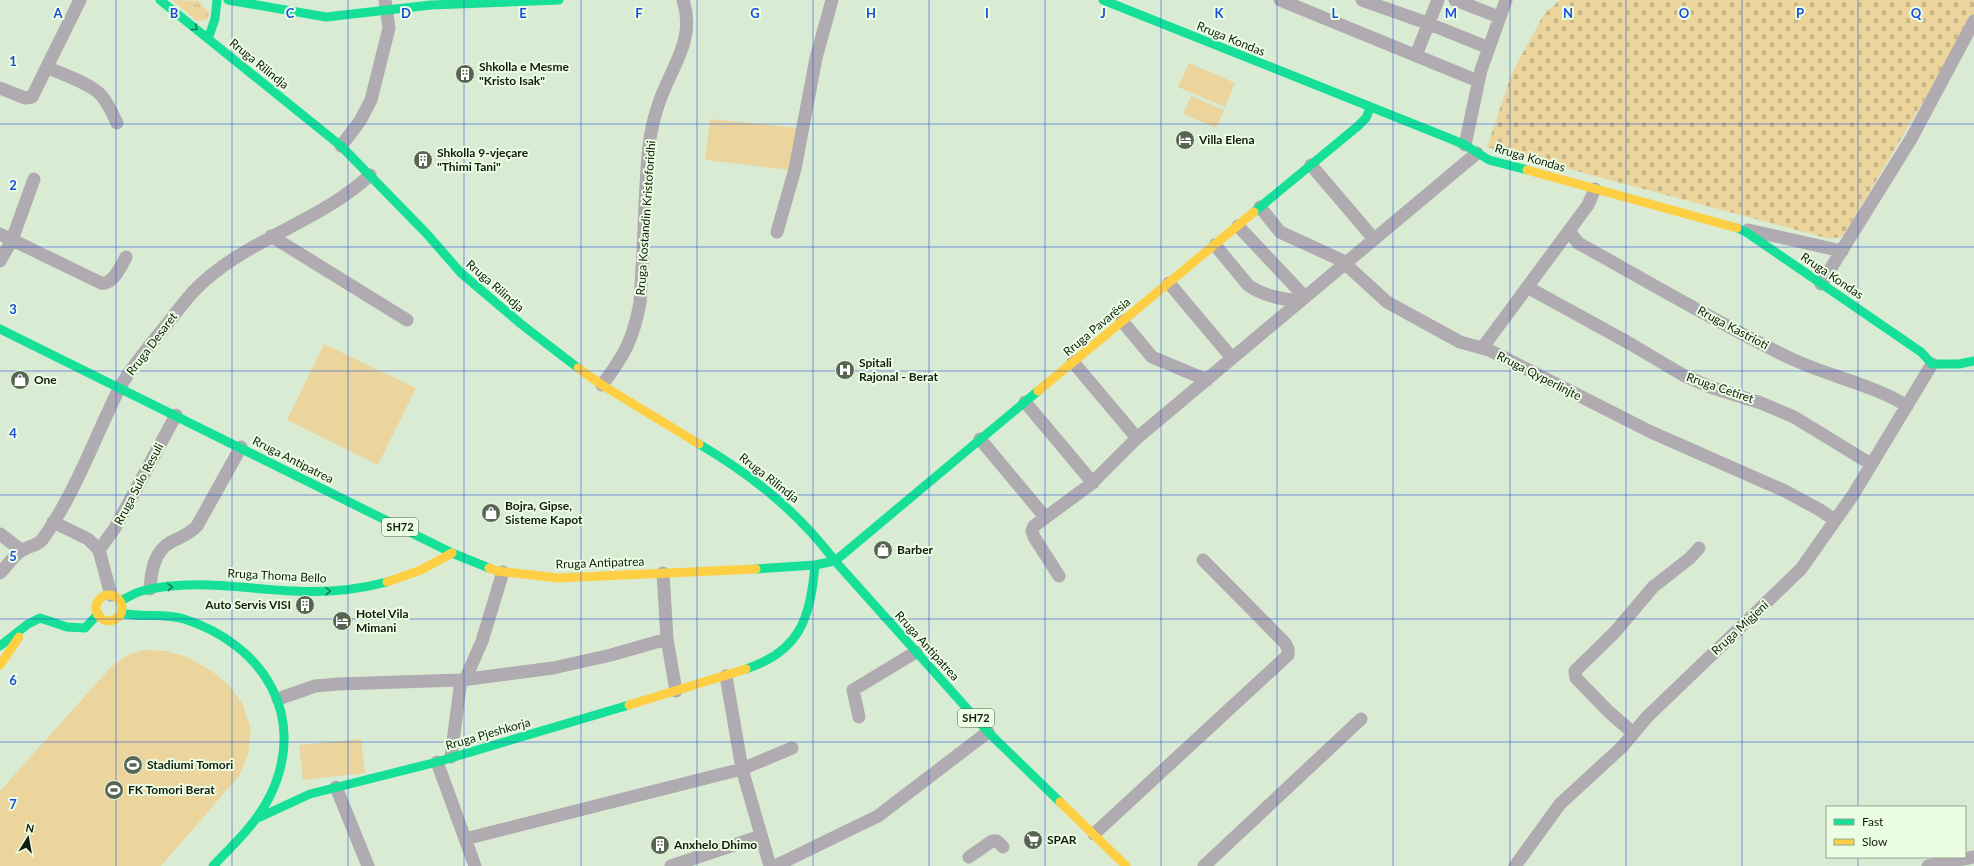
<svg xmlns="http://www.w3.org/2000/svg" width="1974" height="866" font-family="Lato,sans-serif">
	<defs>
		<pattern id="grass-tufts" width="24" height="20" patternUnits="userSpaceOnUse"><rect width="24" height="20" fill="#ebd59d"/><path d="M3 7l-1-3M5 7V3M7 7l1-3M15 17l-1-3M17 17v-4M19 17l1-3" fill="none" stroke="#c9b686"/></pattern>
		<pattern id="cemetery-stones" width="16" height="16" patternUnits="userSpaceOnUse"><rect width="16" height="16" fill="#ebd59d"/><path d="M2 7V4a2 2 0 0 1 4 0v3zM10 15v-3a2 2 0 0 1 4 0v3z" fill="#c9b686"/></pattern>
	</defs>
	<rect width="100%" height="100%" fill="#daebd4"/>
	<path fill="url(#grass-tufts)" d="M 172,0 L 198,1 L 209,13 L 207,20 L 197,21 Z"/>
	<path fill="url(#cemetery-stones)" d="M 1560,0 L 1974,0 L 1974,16 L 1845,233 L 1840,237 L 1830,239 L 1487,147 L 1512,73 L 1544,14 Z"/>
	<path fill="#ebd59d" d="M 1189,63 L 1235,83 L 1225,107 L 1178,87 Z
		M 1191,96 L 1224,110 L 1216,128 L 1183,114 Z
		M 710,119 L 799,128 L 791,170 L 705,160 Z
		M 324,344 L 416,388 L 378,465 L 287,420 Z
		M 144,650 L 165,651 L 188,657 L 213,672 L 228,684 L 242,703 L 251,729 L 248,754 L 239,776 L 161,866 L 0,866 L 0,791 L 111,667 L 127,655 Z
		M 361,739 L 365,773 L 303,780 L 299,745 Z"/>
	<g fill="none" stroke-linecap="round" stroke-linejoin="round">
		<path stroke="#b0aab1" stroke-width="13" d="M 1280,0 L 1478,81
			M 1362,0 L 1427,23 L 1489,48
			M 1455,0 L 1499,17
			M 1416,55 L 1438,0
			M 47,67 C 63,75 90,83 101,95 C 108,103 112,113 117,123
			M 0,88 L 25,98 L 32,97 L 80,0
			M 1465,145 L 1481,70 L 1506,0
			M 341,146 L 360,121 L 371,100 L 389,28 L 385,0
			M 1311,165 L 1374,239
			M 1260,207 L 1280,232 L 1341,260 L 1387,302 L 1460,342 L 1489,350 L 1651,432 L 1785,491 L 1820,510 L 1835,520
			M 1238,226 L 1305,297
			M 1748,230 L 1842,251
			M 1569,231 L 1578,243 C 1649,282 1719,324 1792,359 C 1828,376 1874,385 1907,406
			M 777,232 L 795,169 L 816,58 L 832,0
			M 0,234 L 101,283 C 113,285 121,266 126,257
			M 271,236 L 407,320
			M 1215,245 L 1248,285 C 1263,296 1282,299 1300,301
			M 0,261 L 12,240 L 34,179
			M 1169,283 L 1232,358
			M 1821,284 L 1911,139 L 1974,21
			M 1527,287 L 1629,343 L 1683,375 L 1710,387 L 1761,403 L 1794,417 L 1871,464
			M 1122,321 L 1152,357 L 1207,380
			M 1483,347 L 1588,205 L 1595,189
			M 1073,362 L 1137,438
			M 602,385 C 624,356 633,340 640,303 C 642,270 644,236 645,203 C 647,171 647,139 657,109 C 668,70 697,42 683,0
			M 1025,402 L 1093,483
			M 980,439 L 1045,517
			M 53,522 L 88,539 L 99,550 L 111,595
			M 0,534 L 21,550
			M 99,550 L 115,528 L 176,415
			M 0,573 C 7,566 13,556 21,551 C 27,546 37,546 42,540 C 75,494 94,439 119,389 C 128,372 142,356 154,340 C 167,325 179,308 192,293 C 241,240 318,224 370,175
			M 663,573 L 667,639 L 676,691
			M 1059,576 L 1034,537 L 1032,531 L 1034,526 L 1091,484 L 1137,438 L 1477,153
			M 150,589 C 151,572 154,551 171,542 C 182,536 187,536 197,526 L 241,447
			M 726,676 L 742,769 L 770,866
			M 465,680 L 482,641 L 503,572
			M 278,699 L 315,686 L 338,684 L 461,680 L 553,668 L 611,655 L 667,639
			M 859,717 L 853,690 L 916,652
			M 1633,733 L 1608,711 L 1576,678 L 1575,671 L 1615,632 L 1653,587 L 1690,558 L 1699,548
			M 451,757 L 461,680
			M 437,762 L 475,866
			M 336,787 L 368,866
			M 1094,834 L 1288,655 L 1288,649 L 1285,643 L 1203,560
			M 465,839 L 742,769 L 792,748
			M 969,857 L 992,841 L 997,841 L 1003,847
			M 671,866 L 761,836
			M 775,866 L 878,816 L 988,732
			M 1204,866 L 1361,719
			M 1515,866 L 1560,804 L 1622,747 L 1647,717 L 1801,569 L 1853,495 L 1932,364
			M 1928,866 L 1974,857"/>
		<path stroke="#16e098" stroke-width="9" d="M 160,0 L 341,146 L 426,233 L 461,273 L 521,324 L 578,368
			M 228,0 L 326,17 L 431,5 L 559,0
			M 1103,0 L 1451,139 L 1465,145 L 1489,160 L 1527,170
			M 208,39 L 215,19 L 217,0
			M 1254,212 L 1358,126 L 1366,118 L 1370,108
			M 1737,228 L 1746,232 L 1921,352 L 1932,364 L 1959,364 L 1974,361
			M 0,329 L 452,553 L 489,568
			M 699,444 C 753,476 797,511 835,561 L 1038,391
			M 756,569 L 815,565 L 835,561 L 988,732 L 1060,802
			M 120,601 C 127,598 134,593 142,591 C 191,578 244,589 294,591 C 325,593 356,590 387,582
			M 121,613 C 142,618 164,613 184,619 C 263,644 309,716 270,796 C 256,824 234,844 213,866
			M 0,646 L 28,624 L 40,618 L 67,627 L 85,628 L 98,614
			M 746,669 C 800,651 810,619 815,565
			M 258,818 L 310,794 L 437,762 L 629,705"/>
		<path stroke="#ffcf43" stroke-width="9" d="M 1527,170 L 1737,228
			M 578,368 L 602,385 L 699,444
			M 1038,391 L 1254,212
			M 489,568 L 497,571 L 558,578 L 756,569
			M 387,582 L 421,570 L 452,553
			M96 608a13 13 0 1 1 26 0a13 13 0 1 1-26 0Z
			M 0,665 L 19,637
			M 629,705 L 746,669
			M 1060,802 L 1126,866"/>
	</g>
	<defs><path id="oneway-chevron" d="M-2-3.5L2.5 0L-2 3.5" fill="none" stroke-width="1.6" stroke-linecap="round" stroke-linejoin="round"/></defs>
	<g stroke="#147e53">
		<use href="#oneway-chevron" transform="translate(195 28) rotate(39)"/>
		<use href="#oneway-chevron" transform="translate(170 587) rotate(-3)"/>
		<use href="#oneway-chevron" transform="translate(328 591) rotate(-3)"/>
	</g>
	<path fill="none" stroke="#1d4ed8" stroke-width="1" stroke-opacity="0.55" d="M 116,0 L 116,866M 232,0 L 232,866M 348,0 L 348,866M 464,0 L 464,866M 581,0 L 581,866M 697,0 L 697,866M 813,0 L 813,866M 929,0 L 929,866M 1045,0 L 1045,866M 1161,0 L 1161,866M 1277,0 L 1277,866M 1393,0 L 1393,866M 1510,0 L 1510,866M 1626,0 L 1626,866M 1742,0 L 1742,866M 1858,0 L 1858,807M 0,124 L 1974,124M 0,247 L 1974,247M 0,371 L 1974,371M 0,495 L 1974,495M 0,619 L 1974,619M 0,742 L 1974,742M 1858,857 L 1858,866"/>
	<defs>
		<symbol id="building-disc" viewBox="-11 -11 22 22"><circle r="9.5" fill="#596553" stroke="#ebfee4"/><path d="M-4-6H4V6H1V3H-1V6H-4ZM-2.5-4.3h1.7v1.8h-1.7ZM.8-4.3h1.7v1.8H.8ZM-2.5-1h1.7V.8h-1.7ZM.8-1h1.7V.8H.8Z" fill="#fff"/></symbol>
		<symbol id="hotel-disc" viewBox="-11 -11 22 22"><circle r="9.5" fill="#596553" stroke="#ebfee4"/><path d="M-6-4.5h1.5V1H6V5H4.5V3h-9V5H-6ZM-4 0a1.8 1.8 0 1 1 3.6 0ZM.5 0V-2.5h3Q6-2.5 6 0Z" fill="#fff"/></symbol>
		<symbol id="hospital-disc" viewBox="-11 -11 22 22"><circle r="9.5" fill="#596553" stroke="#ebfee4"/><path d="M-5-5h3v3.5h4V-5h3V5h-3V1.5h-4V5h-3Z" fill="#fff"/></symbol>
		<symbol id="shop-disc" viewBox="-11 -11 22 22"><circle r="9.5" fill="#596553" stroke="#ebfee4"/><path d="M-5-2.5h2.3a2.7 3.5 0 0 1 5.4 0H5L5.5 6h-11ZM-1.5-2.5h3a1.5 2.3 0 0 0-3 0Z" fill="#fff"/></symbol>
		<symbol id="stadium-disc" viewBox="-11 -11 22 22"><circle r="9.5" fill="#596553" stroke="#ebfee4"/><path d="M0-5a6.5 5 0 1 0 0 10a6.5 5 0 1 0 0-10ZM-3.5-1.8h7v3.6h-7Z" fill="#fff"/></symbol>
		<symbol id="supermarket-disc" viewBox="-11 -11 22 22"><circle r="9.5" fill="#596553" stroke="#ebfee4"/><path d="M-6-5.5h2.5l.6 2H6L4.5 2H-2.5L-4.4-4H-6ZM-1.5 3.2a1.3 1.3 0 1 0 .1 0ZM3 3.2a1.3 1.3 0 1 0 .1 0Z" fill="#fff"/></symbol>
	</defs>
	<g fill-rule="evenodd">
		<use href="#building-disc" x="454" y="63" width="22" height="22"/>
		<use href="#hotel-disc" x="1174" y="129" width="22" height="22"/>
		<use href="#building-disc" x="412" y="149" width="22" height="22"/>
		<use href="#hospital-disc" x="834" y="359" width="22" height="22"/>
		<use href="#shop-disc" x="9" y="369" width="22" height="22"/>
		<use href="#shop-disc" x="480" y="502" width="22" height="22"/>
		<use href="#shop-disc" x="872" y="539" width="22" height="22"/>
		<use href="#building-disc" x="294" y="594" width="22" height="22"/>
		<use href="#hotel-disc" x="331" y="610" width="22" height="22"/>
		<use href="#stadium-disc" x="122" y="754" width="22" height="22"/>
		<use href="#stadium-disc" x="103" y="779" width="22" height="22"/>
		<use href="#supermarket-disc" x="1022" y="829" width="22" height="22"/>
		<use href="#building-disc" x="649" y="834" width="22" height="22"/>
	</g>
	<g text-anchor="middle" stroke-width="4" stroke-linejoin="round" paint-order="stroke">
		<g fill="#ebfee4" stroke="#54604e" stroke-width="1">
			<rect x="382" y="518" width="36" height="18" rx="3"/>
			<rect x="958" y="709" width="36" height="18" rx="3"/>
		</g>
		<g font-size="11" font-weight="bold" fill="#131d0e">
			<text x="400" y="531">SH72</text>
			<text x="976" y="722">SH72</text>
		</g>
		<g font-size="12" fill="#131d0e" stroke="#ebfee4">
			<text transform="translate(1231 39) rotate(22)" y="4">Rruga Kondas</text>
			<text transform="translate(259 64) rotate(39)" y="4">Rruga Rilindja</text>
			<text transform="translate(1530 158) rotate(16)" y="4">Rruga Kondas</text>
			<text transform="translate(646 218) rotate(-86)" y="4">Rruga Kostandin Kristoforidhi</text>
			<text transform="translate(1832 276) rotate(34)" y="4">Rruga Kondas</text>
			<text transform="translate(495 286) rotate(41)" y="4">Rruga Rilindja</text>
			<text transform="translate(1097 327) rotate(-40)" y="4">Rruga Pavarësia</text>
			<text transform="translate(1733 328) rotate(28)" y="4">Rruga Kastrioti</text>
			<text transform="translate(152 344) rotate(-53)" y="4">Rruga Desaret</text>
			<text transform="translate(1539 376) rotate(27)" y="4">Rruga Qyperlinjte</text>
			<text transform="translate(1720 388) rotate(19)" y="4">Rruga Cetiret</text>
			<text transform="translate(293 460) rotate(27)" y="4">Rruga Antipatrea</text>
			<text transform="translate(769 478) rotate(38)" y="4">Rruga Rilindja</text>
			<text transform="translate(139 484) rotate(-62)" y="4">Rruga Sulo Resuli</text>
			<text transform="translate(600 563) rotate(-2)" y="4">Rruga Antipatrea</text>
			<text transform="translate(277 576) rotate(3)" y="4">Rruga Thoma Bello</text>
			<text transform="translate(1740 628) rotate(-43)" y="4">Rruga Migjeni</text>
			<text transform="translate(927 646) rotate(48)" y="4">Rruga Antipatrea</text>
			<text transform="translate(488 734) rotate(-16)" y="4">Rruga Pjeshkorja</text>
		</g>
		<g font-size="12" font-weight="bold" fill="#131d0e" stroke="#ebfee4" text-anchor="start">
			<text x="479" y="71">Shkolla e Mesme<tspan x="479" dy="14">"Kristo Isak"</tspan></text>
			<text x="1199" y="144">Villa Elena</text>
			<text x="437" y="157">Shkolla 9-vjeçare<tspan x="437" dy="14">"Thimi Tani"</tspan></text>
			<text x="859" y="367">Spitali<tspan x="859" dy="14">Rajonal - Berat</tspan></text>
			<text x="34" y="384">One</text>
			<text x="505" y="510">Bojra, Gipse,<tspan x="505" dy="14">Sisteme Kapot</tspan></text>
			<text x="897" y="554">Barber</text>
			<text x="291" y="609" text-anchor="end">Auto Servis VISI</text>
			<text x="356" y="618">Hotel Vila<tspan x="356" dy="14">Mimani</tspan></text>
			<text x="147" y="769">Stadiumi Tomori</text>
			<text x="128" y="794">FK Tomori Berat</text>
			<text x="1047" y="844">SPAR</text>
			<text x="674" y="849">Anxhelo Dhimo</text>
		</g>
	</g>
	<g font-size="13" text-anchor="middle" font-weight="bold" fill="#1d4ed8" stroke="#ebfee4" stroke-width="4" stroke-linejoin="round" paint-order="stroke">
		<text x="58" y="18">A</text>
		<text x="174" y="18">B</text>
		<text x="290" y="18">C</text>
		<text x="406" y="18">D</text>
		<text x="523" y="18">E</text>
		<text x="639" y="18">F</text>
		<text x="755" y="18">G</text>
		<text x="871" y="18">H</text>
		<text x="987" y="18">I</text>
		<text x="1103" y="18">J</text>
		<text x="1219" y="18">K</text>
		<text x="1335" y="18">L</text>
		<text x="1451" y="18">M</text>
		<text x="1568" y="18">N</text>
		<text x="1684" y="18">O</text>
		<text x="1800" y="18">P</text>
		<text x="1916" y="18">Q</text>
		<text x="13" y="66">1</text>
		<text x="13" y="190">2</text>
		<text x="13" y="314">3</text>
		<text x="13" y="438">4</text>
		<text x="13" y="561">5</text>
		<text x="13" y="685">6</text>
		<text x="13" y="809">7</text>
	</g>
	<rect x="1826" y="806" width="140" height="52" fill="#ebfee4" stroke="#95a48e"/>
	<rect x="1834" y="819" width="20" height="6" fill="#16e098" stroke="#95a48e"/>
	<text x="1862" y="826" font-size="12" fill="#131d0e">Fast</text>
	<rect x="1834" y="839" width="20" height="6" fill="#ffcf43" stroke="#95a48e"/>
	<text x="1862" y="846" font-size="12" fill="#131d0e">Slow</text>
	<g transform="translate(28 838) rotate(11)" stroke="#ebfee4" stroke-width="3" paint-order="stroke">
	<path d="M0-3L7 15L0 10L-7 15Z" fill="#131d0e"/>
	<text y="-6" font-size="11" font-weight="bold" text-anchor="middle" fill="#131d0e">N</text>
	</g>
</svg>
